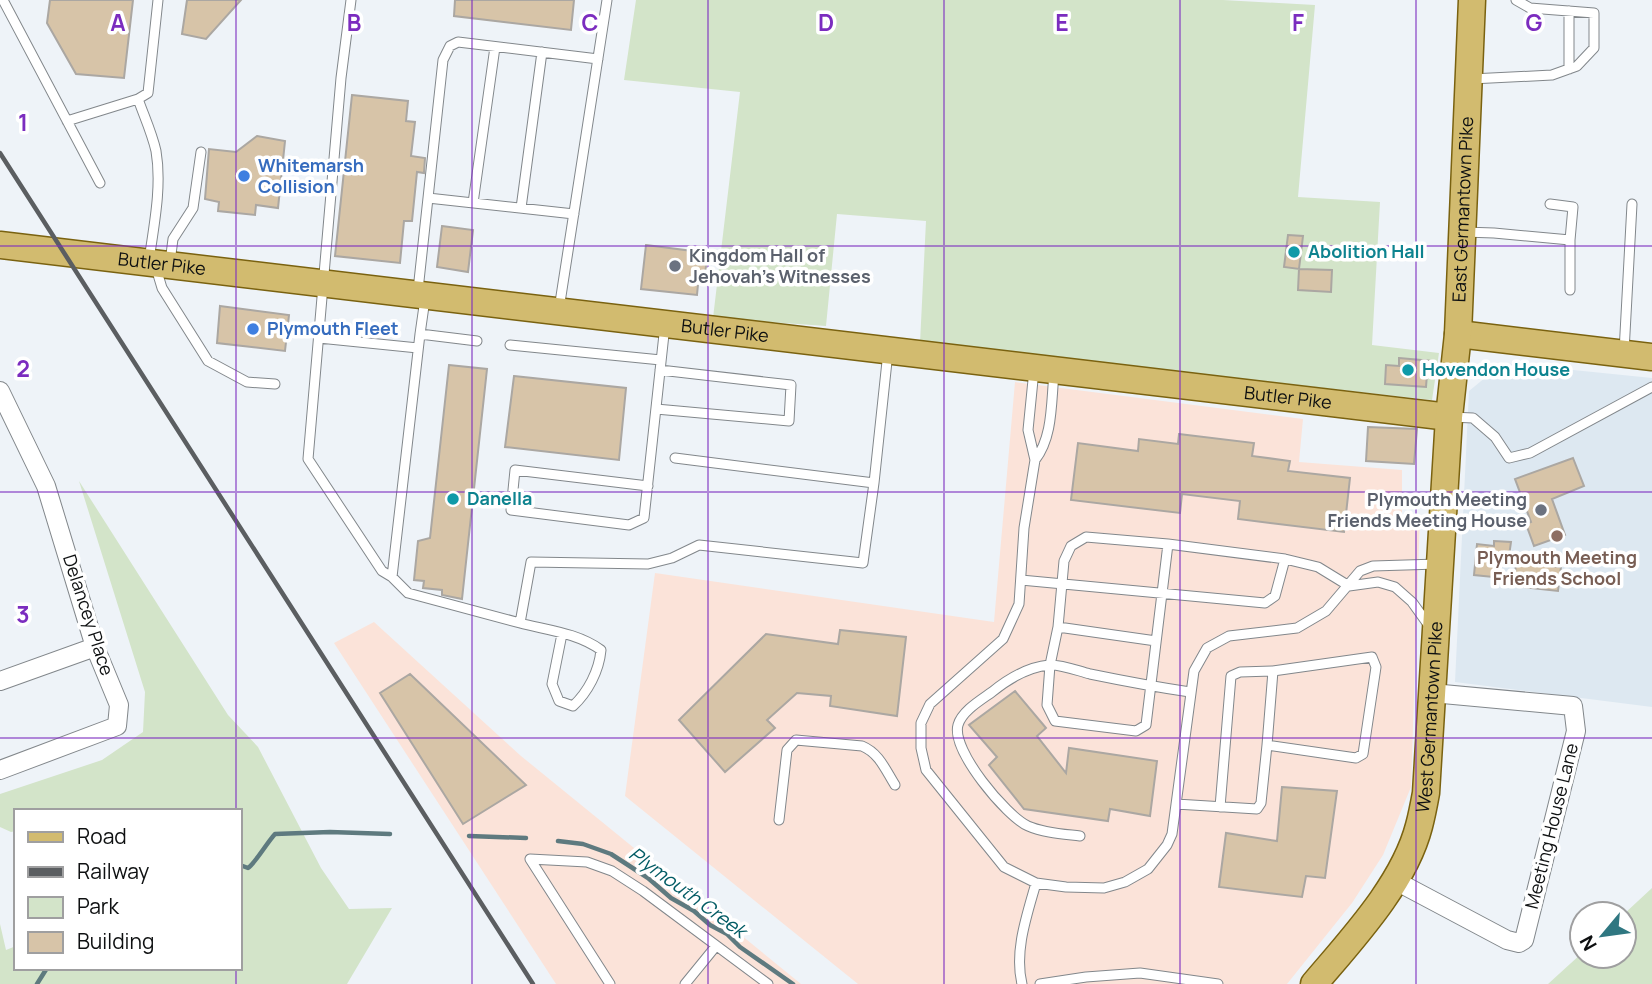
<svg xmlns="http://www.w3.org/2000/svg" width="1652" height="984" font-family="Manrope,sans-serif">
	<rect width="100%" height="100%" fill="#eef3f8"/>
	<path fill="#fbe3d9" d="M 1015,382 L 1303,419 L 1299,462 L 1402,470 L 1402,516 L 1420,515 L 1411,787 L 1383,855 L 1352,903 L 1287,984 L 858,984 L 625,796 L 655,573 L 994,622 Z
		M 374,622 L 521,756 L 801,984 L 556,984 L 334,643 Z"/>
	<path fill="#dde8f1" d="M 1503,363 L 1652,378 L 1652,707 L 1455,682 L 1469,391 Z"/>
	<path fill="#d3e4c9" d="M 636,0 L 1223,0 L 1315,5 L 1298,197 L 1380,202 L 1372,345 L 1439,353 L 1432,400 L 920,343 L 926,221 L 837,214 L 826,326 L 713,318 L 740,92 L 624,80 Z
		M 79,481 L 228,715 L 258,747 L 321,868 L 349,909 L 392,908 L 347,984 L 0,984 L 0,924 L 6,950 L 16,946 L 16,968 L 240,968 L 240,811 L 16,811 L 16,831 L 11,832 L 0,827 L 0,794 L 102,760 L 143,732 L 145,692 Z
		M 1652,888 L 1652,984 L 1548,984 L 1582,953 L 1582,956 L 1624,956 L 1624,914 Z"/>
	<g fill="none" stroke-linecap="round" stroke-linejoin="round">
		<path stroke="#5e7a7f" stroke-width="4.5" d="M 469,836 L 526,838
			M 558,841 L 583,844 L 611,854 L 648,878 L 671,898 L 694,911 L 710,925 L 727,934 L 740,947 L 793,984
			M 240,865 L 248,868 C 256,862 266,844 275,834 L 330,832 L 390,834
			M 37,984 L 47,968"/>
	</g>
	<path fill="#d7c4a8" stroke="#aba7a2" stroke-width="2" d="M 50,0 L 133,0 L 124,78 L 76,74 L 47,23 Z
		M 187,0 L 241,0 L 206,39 L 182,34 Z
		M 455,0 L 574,0 L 571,30 L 454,16 Z
		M 352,95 L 408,101 L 406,121 L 415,122 L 411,156 L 425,158 L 424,173 L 417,172 L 412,221 L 404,221 L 400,263 L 335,256 Z
		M 257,136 L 285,141 L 278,208 L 256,205 L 255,215 L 218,211 L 219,202 L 205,199 L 209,149 L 236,152 Z
		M 442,226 L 473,230 L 468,272 L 437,267 Z
		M 1288,235 L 1303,236 L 1299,269 L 1284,267 Z
		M 646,245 L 700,252 L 700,256 L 707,257 L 705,275 L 699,274 L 697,295 L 641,289 Z
		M 1299,269 L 1332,270 L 1331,292 L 1298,290 Z
		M 220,306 L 289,315 L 285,351 L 217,343 Z
		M 1399,358 L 1432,361 L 1431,375 L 1427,374 L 1426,387 L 1385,384 L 1386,365 L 1399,366 Z
		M 449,365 L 487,369 L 462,599 L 442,595 L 442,590 L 423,588 L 424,581 L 414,580 L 418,541 L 430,538 Z
		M 514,376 L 626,388 L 619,460 L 505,447 Z
		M 1368,427 L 1417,429 L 1414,464 L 1366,461 Z
		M 1179,434 L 1254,443 L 1252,456 L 1290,461 L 1288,471 L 1350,478 L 1344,532 L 1238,519 L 1240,501 L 1182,494 L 1180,513 L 1071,500 L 1078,443 L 1138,451 L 1139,439 L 1178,444 Z
		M 1573,458 L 1584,486 L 1552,499 L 1565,535 L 1534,546 L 1526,524 L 1531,522 L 1515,479 Z
		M 1494,541 L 1511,542 L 1509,556 L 1495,561 L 1493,577 L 1474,575 L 1477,544 L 1494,546 Z
		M 1516,563 L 1561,567 L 1558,591 L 1514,586 Z
		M 840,630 L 906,637 L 897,716 L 830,706 L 831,696 L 797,693 L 767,720 L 775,728 L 725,772 L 679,720 L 766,634 L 838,644 Z
		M 410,674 L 526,785 L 463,824 L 380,693 Z
		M 1015,691 L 1046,728 L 1037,736 L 1066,773 L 1069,748 L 1157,761 L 1150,816 L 1110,809 L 1108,821 L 1024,809 L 989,765 L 997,757 L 969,725 Z
		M 1282,787 L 1337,791 L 1325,878 L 1306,876 L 1302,897 L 1219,887 L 1226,833 L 1277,841 Z"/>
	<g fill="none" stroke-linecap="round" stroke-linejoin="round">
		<defs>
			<path id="service" d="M 3,0 L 100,183
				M 351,0 L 341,78 L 308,459 L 382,571 L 392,577 L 408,593 L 520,623 L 531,562 L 648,564 L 672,558 L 699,545 L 863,563 L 874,483
				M 1569,11 L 1569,69
				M 1471,79 L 1552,75 L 1577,66 L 1594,48 L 1594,13 L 1530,8 L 1516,0
				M 67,121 L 138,99
				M 428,198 L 574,214
				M 473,203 L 495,47
				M 521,208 L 542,52
				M 1464,232 L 1494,233 L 1570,240 L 1573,207 L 1550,204
				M 149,260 C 154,225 162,186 156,151 C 152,133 144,116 138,99 L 148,93 L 158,0
				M 170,262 L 173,239 L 193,208 L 201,152
				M 156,268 L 162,288 L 208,361 L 247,382 L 275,384
				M 418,290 L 443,60 L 450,46 L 458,42 L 598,59
				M 1570,290 L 1570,240
				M 425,299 L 420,334 L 477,341
				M 559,309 L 607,0
				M 319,338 L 418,348
				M 510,345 L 661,360
				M 1624,352 L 1632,204
				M 1034,370 L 1028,430 L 1035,460 L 1024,528 L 1019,604 L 1003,639 L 930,704 L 921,723 L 921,748 L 926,770 L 1004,867 L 1036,883 L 1066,887 L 1104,888 L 1125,882 L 1148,869 L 1167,845 L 1172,834 L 1194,671 L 1207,648 L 1229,636 L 1297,628 L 1326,611 L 1360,571 L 1373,566 L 1438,564
				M 656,409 L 789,421 L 791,385 L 660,370
				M 1451,417 L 1473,418 L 1495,437 L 1509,458 L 1530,453 L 1652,387
				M 675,458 L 874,483 L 888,352
				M 1035,460 C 1053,437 1051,403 1054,374
				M 648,486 L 515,470 L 511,510 L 629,525 L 644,518 L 665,325
				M 1168,544 L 1146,725 L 1136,731 L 1055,721 L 1047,705 L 1050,665 L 1058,627 L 1064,561 L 1071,546 L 1086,537 L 1168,544 L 1285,559 L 1318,567 L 1349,586 L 1378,582 L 1395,587 L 1412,602 L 1430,627
				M 392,577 L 420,334
				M 1021,580 L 1265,603 L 1275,596 L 1285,559
				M 520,623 C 547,630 578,633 601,650 C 599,671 588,692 573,706 L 559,701 L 552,684 L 562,634
				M 1058,627 L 1156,641
				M 1267,745 L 1273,671
				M 1176,804 L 1257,809 L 1261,803 L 1267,745 L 1356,758 L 1363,754 L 1376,667 L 1372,657 L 1273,671 L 1240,672 L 1231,676 L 1220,807
				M 779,820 L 787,750 L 796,740 L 862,746 C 879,753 885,769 895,785
				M 1080,836 C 1063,834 1044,833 1028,826 C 1006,816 951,750 958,725 C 962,711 981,700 992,692 C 1008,679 1028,667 1049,665 C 1061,664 1078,671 1090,674 C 1124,681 1156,687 1190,692
				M 610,984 L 530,859 L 587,862 L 612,871 L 643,891 L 768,984
				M 685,984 L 716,946
				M 1022,984 C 1014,951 1027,915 1036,883
				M 1040,984 L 1086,977 L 1140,973 L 1218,984"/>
			<path id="minor" d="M 0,391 L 46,486 L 95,647 L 119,705 L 117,726 L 0,770
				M 0,681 L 95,647
				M 1394,880 L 1507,940 L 1519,943 L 1524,940 L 1576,731 L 1573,706 L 1432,693"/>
			<g id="primary">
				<path id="s1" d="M 0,245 L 1449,417"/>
				<path d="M 1458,334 L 1652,357"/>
				<path id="s2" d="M 1314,984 C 1352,939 1404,884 1419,826 C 1422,815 1424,804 1426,793 L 1449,417 L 1458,334 L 1472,0"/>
			</g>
		</defs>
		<use href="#service" stroke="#82878b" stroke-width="11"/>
		<use href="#minor" stroke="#82878b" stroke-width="20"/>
		<use href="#primary" stroke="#7a6210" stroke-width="29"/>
		<use href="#service" stroke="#fff" stroke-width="9"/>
		<use href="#minor" stroke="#fff" stroke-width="18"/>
		<use href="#primary" stroke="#d2bb6f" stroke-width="26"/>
		<path stroke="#5b5e61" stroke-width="4.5" d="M 0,153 L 533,984"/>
	</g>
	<path fill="none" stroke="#7b2cbf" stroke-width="2" stroke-opacity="0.55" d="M 236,0 L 236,811M 472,0 L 472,984M 708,0 L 708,984M 944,0 L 944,984M 1180,0 L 1180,984M 1416,0 L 1416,984M 0,246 L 1652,246M 0,492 L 1652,492M 0,738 L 1652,738M 236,968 L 236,984"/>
	<g fill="#3f7fe0" stroke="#fff" stroke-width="2.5">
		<circle cx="244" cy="176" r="7"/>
		<circle cx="253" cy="329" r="7"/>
	</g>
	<g fill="#0f9aa8" stroke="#fff" stroke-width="2.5">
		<circle cx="1294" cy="252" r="7"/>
		<circle cx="1408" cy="370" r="7"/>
		<circle cx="453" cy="499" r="7"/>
	</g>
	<g fill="#6b7280" stroke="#fff" stroke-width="2.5">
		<circle cx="675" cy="266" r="7"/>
		<circle cx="1541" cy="510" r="7"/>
	</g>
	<circle fill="#8d6e63" stroke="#fff" stroke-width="2.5" cx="1557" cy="536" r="7"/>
	<g text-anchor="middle" stroke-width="7" stroke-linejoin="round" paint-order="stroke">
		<g font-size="18" font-weight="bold" fill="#366cbe" stroke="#fff" text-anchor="start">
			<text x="258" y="172">Whitemarsh<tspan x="258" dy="21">Collision</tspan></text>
			<text x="267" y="335">Plymouth Fleet</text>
		</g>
		<g font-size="18" fill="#0e1011" stroke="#fff">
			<text dy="6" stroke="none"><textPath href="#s2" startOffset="810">East Germantown Pike</textPath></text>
			<text dy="6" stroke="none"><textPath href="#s1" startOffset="163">Butler Pike</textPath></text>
			<text dy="6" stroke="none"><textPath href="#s1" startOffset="730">Butler Pike</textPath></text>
			<text dy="6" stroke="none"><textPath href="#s1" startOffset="1297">Butler Pike</textPath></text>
			<text transform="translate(88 615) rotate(72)" y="6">Delancey Place</text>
			<text dy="6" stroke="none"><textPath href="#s2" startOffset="301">West Germantown Pike</textPath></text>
			<text transform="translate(1552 826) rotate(-76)" y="6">Meeting House Lane</text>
		</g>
		<g font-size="18" font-weight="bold" fill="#0d838f" stroke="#fff" text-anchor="start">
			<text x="1308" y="258">Abolition Hall</text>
			<text x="1422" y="376">Hovendon House</text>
			<text x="467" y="505">Danella</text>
		</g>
		<g font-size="18" font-weight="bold" fill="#5b616d" stroke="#fff" text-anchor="start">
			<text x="689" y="262">Kingdom Hall of<tspan x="689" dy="21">Jehovah's Witnesses</tspan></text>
			<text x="1527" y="506" text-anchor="end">Plymouth Meeting<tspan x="1527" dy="21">Friends Meeting House</tspan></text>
		</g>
		<g font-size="18" font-weight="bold" fill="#785e54" stroke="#fff">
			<text x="1557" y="564">Plymouth Meeting<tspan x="1557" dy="21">Friends School</tspan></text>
		</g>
		<g font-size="19" font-style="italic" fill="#035c65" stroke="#fff">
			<text transform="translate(688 892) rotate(36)" y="7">Plymouth Creek</text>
		</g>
	</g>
	<g font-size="23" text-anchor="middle" font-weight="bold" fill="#7b2cbf" stroke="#fff" stroke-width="7" stroke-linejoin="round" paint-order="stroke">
		<text x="118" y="31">A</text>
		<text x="354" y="31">B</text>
		<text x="590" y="31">C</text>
		<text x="826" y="31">D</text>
		<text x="1062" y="31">E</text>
		<text x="1298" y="31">F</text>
		<text x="1534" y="31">G</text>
		<text x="23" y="131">1</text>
		<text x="23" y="377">2</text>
		<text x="23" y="623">3</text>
	</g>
	<rect x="14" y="809" width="228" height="161" fill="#ffffff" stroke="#9f9fa0" stroke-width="2"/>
	<rect x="28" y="832" width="35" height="10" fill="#d2bb6f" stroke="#9f9fa0" stroke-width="2"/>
	<text x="77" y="844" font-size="21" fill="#0e1011">Road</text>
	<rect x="28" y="867" width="35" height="10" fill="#5b5e61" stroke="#9f9fa0" stroke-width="2"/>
	<text x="77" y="879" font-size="21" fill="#0e1011">Railway</text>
	<rect x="28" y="897" width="35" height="21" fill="#d3e4c9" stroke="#9f9fa0" stroke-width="2"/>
	<text x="77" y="914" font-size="21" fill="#0e1011">Park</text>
	<rect x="28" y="932" width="35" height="21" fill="#d7c4a8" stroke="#9f9fa0" stroke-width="2"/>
	<text x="77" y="949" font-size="21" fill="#0e1011">Building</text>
	<g transform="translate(1603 935) rotate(241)"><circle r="33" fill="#ffffff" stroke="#9f9fa0" stroke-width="2"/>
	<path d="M0-5L12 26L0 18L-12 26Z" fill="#2f7781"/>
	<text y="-10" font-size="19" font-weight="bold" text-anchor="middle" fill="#0e1011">N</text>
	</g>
</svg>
